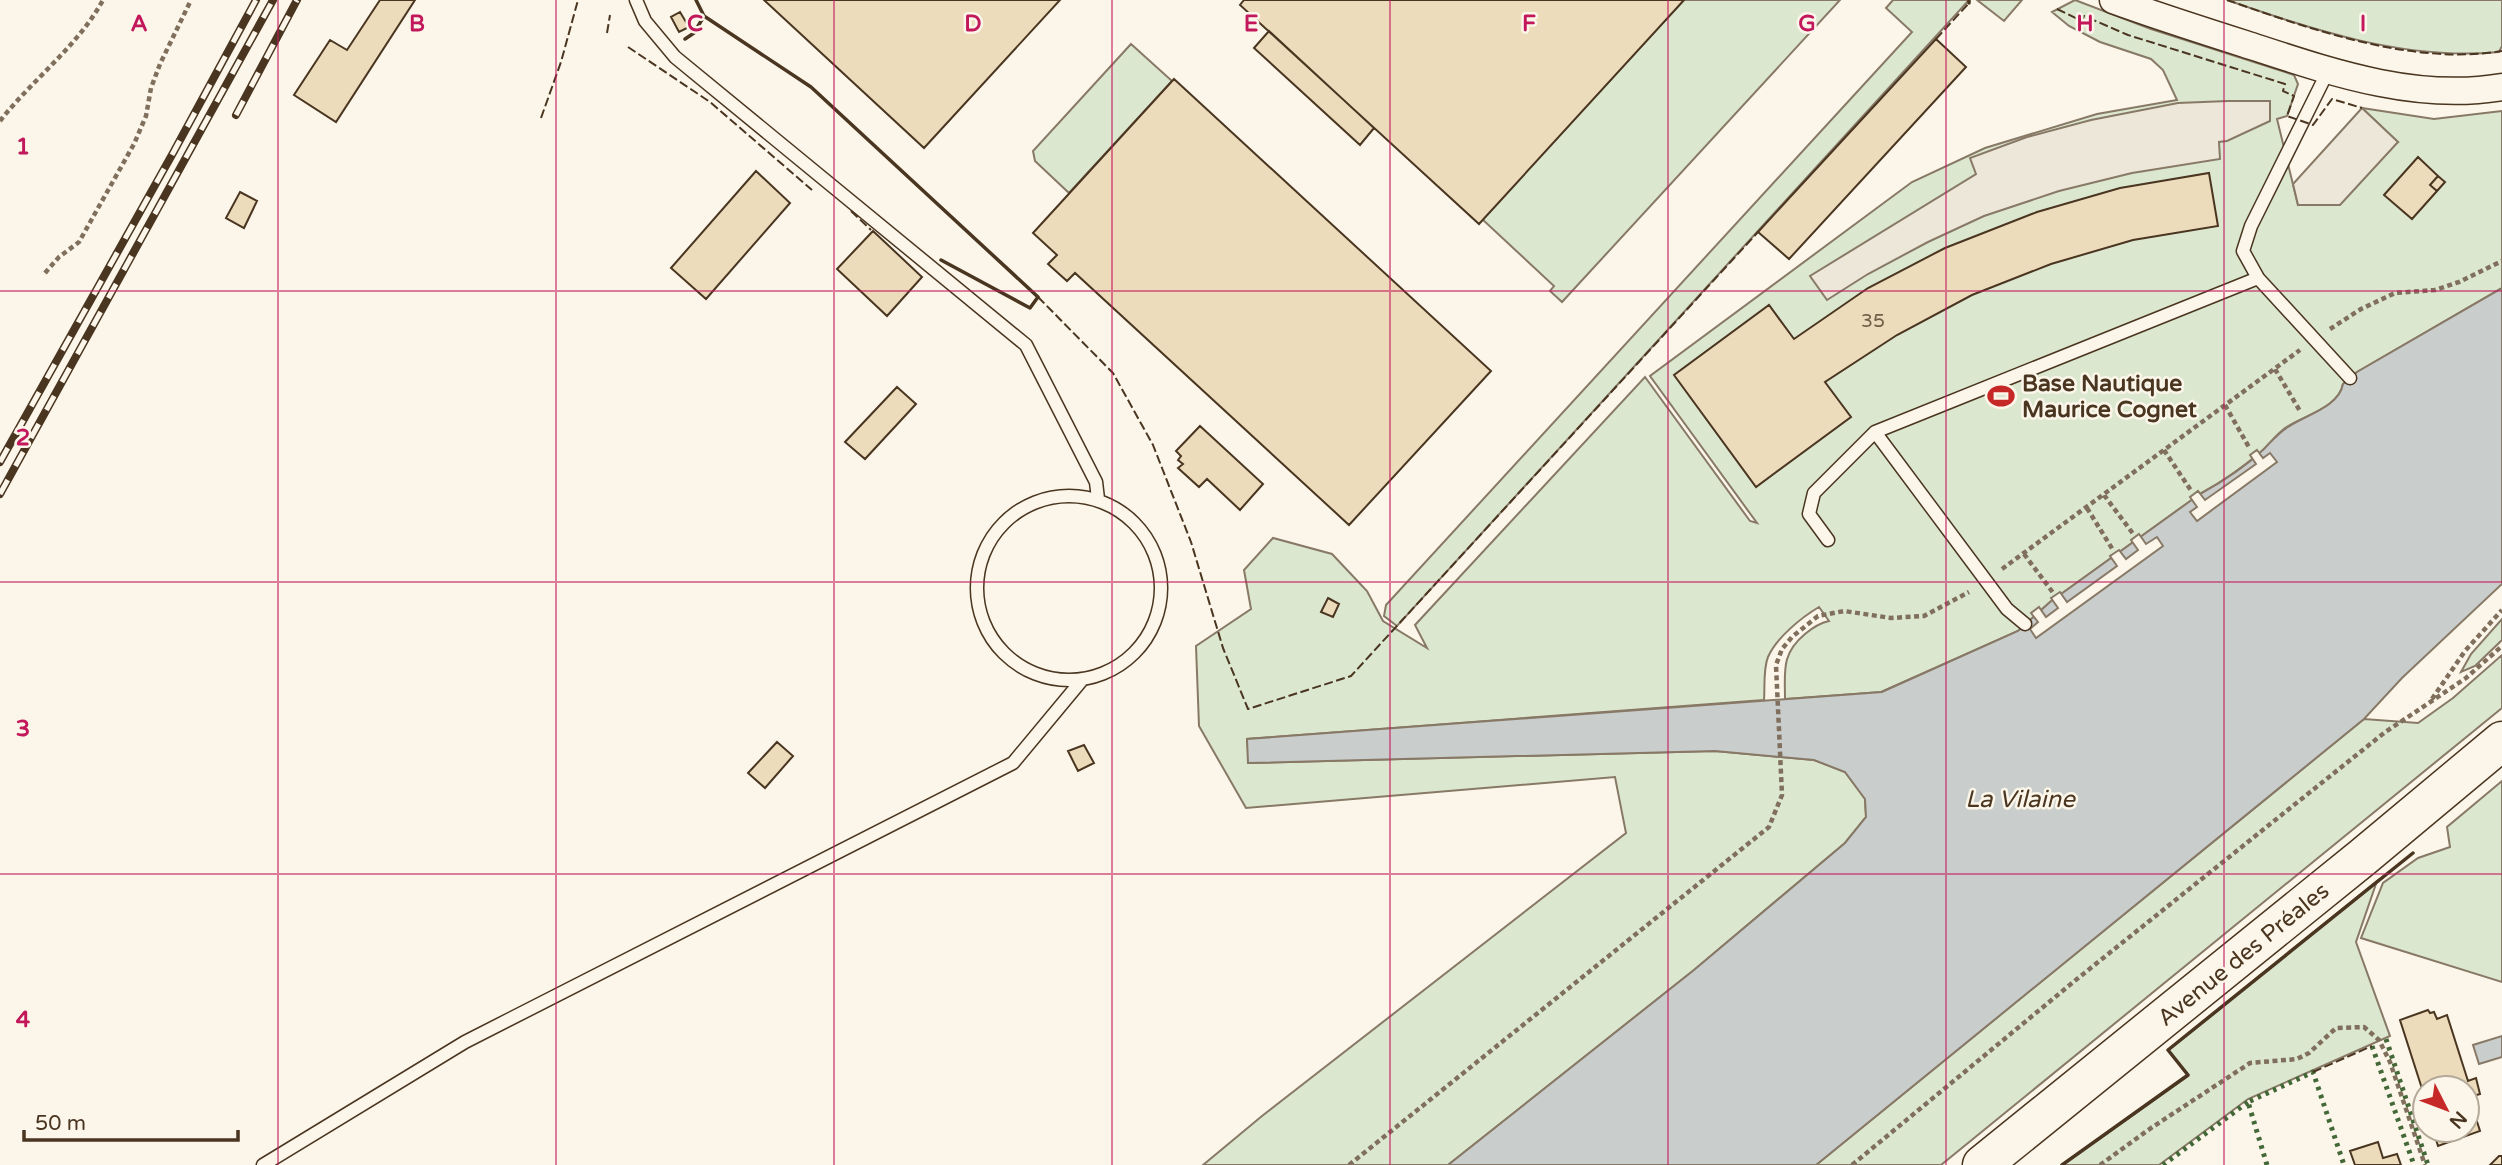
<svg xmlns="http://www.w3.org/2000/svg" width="2502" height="1165" font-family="'Varela Round',sans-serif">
	<rect width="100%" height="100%" fill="#fbf6e9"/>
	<path fill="#dce7d0" stroke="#887966" stroke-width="2" d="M 1684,0 L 1840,0 L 1562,302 L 1550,291 L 1554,286 L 1482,219 Z
		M 1893,0 L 1969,0 L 1397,626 L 1384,616 L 1386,605 L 1912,32 L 1886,8 Z
		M 1977,0 L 2022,0 L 2004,21 Z
		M 2075,0 L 2151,29 L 2294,75 L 2298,84 L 2287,116 L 2277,119 L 2298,205 L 2398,142 L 2362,108 L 2434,119 L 2502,111 L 2502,288 L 2357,372 L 2343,384 C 2339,408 2303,416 2285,428 C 2276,435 2270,443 2262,451 C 2243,467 2222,482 2200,494 L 2050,602 L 2018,631 L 1881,692 L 1785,699 C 1785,671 1781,654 1805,634 C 1812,628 1820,623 1829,621 L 1819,607 C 1802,617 1776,638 1768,657 C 1763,669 1765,688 1764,700 L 1247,739 L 1249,763 L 1715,751 L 1814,760 L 1845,772 L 1865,799 L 1866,817 L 1845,843 L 1694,970 L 1448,1165 L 1203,1165 L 1262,1116 L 1626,833 L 1615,777 L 1246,808 L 1199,726 L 1196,646 L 1251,609 L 1244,570 L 1273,538 L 1332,554 L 1367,591 L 1383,621 L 1427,648 L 1415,625 L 1645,377 L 1750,521 L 1757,523 L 1650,376 L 1912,182 L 1985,148 L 2097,114 L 2177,100 L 2163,70 L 2151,59 L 2100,42 L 2069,26 L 2052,12 Z
		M 2227,0 L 2502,0 L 2502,46 L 2499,52 C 2405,61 2314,30 2227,0 Z
		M 1131,44 L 1172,81 L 1069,193 L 1035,161 L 1033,151 Z
		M 2502,619 L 2502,640 L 2475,666 L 2461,672 L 2471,654 Z
		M 2502,655 L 2502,708 L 1941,1165 L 1816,1165 L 2364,719 L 2418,723 L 2453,698 Z
		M 2502,781 L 2502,982 L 2361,938 L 2383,883 L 2418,858 L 2450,847 L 2447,827 Z
		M 2377,881 L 2356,942 L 2390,1036 L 2248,1099 L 2159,1165 L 2062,1165 L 2188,1076 L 2168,1050 Z"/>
	<path fill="#ede7d9" stroke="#887966" stroke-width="2" d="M 2228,101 L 2270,101 L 2270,121 L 2227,141 L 2219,142 L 2220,159 L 2132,173 L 2059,191 L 1984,216 L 1928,242 L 1868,274 L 1827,300 L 1810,276 L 1976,174 L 1970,158 L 2027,137 L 2091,120 L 2178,103 Z
		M 2362,108 L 2398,142 L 2340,205 L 2298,205 L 2293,184 Z"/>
	<path fill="#c9cecd" stroke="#887966" stroke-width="2" d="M 2502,288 L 2502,584 L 2402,678 L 2364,719 L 1816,1165 L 1448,1165 L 1694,970 L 1845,843 L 1866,817 L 1865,799 L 1845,772 L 1814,760 L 1715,751 L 1248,763 L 1247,739 L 1882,692 L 2018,631 L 2050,602 L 2200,494 C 2222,482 2245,467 2264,449 C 2272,441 2278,433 2288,427 C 2305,415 2339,407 2343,384 L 2357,372 Z
		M 2502,1036 L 2502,1057 L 2479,1064 L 2473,1045 Z"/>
	<path fill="#fbf6e9" stroke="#887966" stroke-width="2" d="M 2257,450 L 2263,458 L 2270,453 L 2277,462 L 2197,521 L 2190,512 L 2197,507 L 2190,497 L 2198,491 L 2205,500 L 2256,464 L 2250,455 Z
		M 2139,534 L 2146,544 L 2157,537 L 2163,546 L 2036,638 L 2030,629 L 2038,622 L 2031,613 L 2039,607 L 2046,617 L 2058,608 L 2051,598 L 2060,592 L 2067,602 L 2117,566 L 2110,556 L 2119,550 L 2126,559 L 2138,550 L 2131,540 Z"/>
	<path fill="#ecdcbc" stroke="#4a3520" stroke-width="2" d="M 380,0 L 415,0 L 336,122 L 294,95 L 330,40 L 347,50 Z
		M 764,0 L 1060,0 L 924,148 Z
		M 1244,0 L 1684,0 L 1479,224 L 1240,5 Z
		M 680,12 L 689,27 L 679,32 L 671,17 Z
		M 1269,31 L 1374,128 L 1360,145 L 1254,48 Z
		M 1936,39 L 1966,67 L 1789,259 L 1758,232 Z
		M 1174,79 L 1491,371 L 1349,525 L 1075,273 L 1067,281 L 1048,264 L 1057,255 L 1033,233 Z
		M 2418,157 L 2438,176 L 2430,185 L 2437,191 L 2412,219 L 2384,195 Z
		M 756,171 L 790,203 L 706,299 L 671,268 Z
		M 2209,173 L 2218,226 L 2133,240 L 2051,264 L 1972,295 L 1897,335 L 1825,382 L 1851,417 L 1756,487 L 1674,375 L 1769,305 L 1794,339 L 1868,288 L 1945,248 L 2037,212 L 2120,188 Z
		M 2438,176 L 2445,182 L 2437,191 L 2430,185 Z
		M 240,192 L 257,201 L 244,228 L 226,218 Z
		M 873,231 L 922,277 L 887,316 L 837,269 Z
		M 897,387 L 916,404 L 865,459 L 845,442 Z
		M 1200,426 L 1263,484 L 1240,510 L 1207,479 L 1199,487 L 1178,468 L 1183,464 L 1178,460 L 1181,456 L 1176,451 Z
		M 1328,598 L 1339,604 L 1333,617 L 1321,612 Z
		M 777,742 L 793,756 L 765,788 L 748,773 Z
		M 1084,745 L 1094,763 L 1078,771 L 1068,751 Z
		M 2428,1010 L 2430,1013 L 2434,1012 L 2437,1019 L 2447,1015 L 2468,1081 L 2476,1078 L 2480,1094 L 2473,1096 L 2476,1105 L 2472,1106 L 2480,1131 L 2438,1146 L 2433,1130 L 2467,1130 L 2467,1088 L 2425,1088 L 2425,1098 L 2400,1020 Z
		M 2378,1142 L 2383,1158 L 2397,1154 L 2401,1165 L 2355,1165 L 2350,1151 Z
		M 2499,1156 L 2502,1156 L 2502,1165 L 2490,1165 Z"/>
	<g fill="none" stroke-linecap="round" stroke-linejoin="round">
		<defs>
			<path id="service" d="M 636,0 L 645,21 L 675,57 L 1026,345 L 1096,482 L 1098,499
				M 2258,278 L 2350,378
				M 1875,432 L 2007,609 L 2025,624
				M977 588a92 92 0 1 1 184 0a92 92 0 1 1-184 0Z
				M 1828,540 L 1809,514 L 1814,493 L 1875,432 L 2258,278 L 2243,251 L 2251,226 L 2328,71
				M 263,1165 L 465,1042 L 1013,763 L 1082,680"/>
			<path id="minor" d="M 2113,0 C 2157,16 2201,30 2245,44 C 2328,71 2414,102 2502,87"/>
			<path id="primary" d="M 1982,1165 L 2363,857 L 2502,741"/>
		</defs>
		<use href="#service" stroke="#4a3520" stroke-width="15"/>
		<use href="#minor" stroke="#4a3520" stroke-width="29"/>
		<use href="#primary" stroke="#4a3520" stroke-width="41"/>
		<path stroke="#7f6f5c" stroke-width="4.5" stroke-dasharray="5 3.5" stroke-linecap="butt" d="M 0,121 C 32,80 78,46 103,0
			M 45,273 L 59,257 L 79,242 L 134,144 L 146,116 L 151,88 L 160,64 L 191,0
			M 2330,329 L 2361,309 L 2395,293 L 2435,290 L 2459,282 L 2502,261
			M 2275,369 L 2300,411
			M 2225,405 L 2250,449
			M 2164,450 L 2192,492
			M 2104,495 L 2134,535
			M 2087,508 L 2113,550
			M 2024,554 L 2054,594
			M 2002,569 L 2300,350
			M 2432,699 L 2465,651 L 2502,610
			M 1349,1165 L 1769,827 L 1782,795 L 1776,665 L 1782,649 L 1792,637 L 1818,616 L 1844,611 L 1891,618 L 1924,616 L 1969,592
			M 1852,1165 L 2077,979 L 2279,817 L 2384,733 L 2466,678 L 2502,646
			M 2100,1165 L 2151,1128 L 2250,1063 L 2297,1059 L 2309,1053 L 2336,1028 L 2364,1027 L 2379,1040 L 2390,1062 L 2425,1165"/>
		<use href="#service" stroke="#fbf6e9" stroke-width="12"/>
		<use href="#minor" stroke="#fbf6e9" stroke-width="26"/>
		<use href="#primary" stroke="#fbf6e9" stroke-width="38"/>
		<defs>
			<path id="rail" d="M 236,115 L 297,0
				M 0,462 L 173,153 L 256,0
				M 0,494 L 273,0"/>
		</defs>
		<use href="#rail" stroke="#4a3520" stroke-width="8"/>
		<use href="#rail" stroke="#fbf6e9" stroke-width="5" stroke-dasharray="16" stroke-linecap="butt"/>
		<path stroke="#436837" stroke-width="5" stroke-dasharray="3.5 5" stroke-linecap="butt" d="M 2386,1039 L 2428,1165
			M 2372,1046 L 2414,1165
			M 2163,1165 L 2248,1102
			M 2267,1165 L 2248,1102 L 2313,1072 L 2344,1165"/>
		<path stroke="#4a3520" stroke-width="2" stroke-dasharray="9 3.5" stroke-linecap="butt" d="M 2227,0 C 2311,29 2412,66 2502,51
			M 2057,9 L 2082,21 L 2084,16 L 2128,35 L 2285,84 L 2283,91 L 2294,96 L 2287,116 L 2313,125 L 2332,99 L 2362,108
			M 607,33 L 610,15
			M 1936,39 L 1969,3
			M 628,47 L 710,102 L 812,190
			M 541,118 L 561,62 L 578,0
			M 851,211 L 871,230
			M 1038,297 L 1113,373 L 1153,445 L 1191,542 L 1223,648 L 1248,709 L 1351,676 L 1758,232
			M 2313,1072 L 2372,1046"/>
		<path stroke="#4a3520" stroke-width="3.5" d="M 1969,3 L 1969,0
			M 704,16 L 811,87 L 1038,297 L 1030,308 L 941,260
			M 685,39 L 694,33 L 704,16 L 696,0
			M 2062,1165 L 2188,1075 L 2168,1050 L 2413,853"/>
	</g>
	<path fill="none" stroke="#c2185b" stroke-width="2" stroke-opacity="0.55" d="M 278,0 L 278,1165M 556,0 L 556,1165M 834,0 L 834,1165M 1112,0 L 1112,1165M 1390,0 L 1390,1165M 1668,0 L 1668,1165M 1946,0 L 1946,1165M 2224,0 L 2224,1165M 0,291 L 2502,291M 0,582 L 2502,582M 0,874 L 2502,874"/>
	<defs>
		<symbol id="stadium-bare" viewBox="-9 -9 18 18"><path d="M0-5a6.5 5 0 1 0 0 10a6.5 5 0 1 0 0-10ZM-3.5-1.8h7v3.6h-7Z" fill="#c62828" stroke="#fbf6e9" stroke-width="2.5" paint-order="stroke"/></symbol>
	</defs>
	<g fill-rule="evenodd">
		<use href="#stadium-bare" x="1982" y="377" width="38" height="38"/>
	</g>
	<g text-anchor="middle" stroke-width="5" stroke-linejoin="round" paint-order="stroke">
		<g font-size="19" fill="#725f47">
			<text x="1873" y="327">35</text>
		</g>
		<g font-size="23" font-weight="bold" fill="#4a3520" stroke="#fbf6e9" text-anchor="start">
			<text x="2022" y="391">Base Nautique<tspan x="2022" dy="26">Maurice Cognet</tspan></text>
		</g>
		<g font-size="23" fill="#4a3520" stroke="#fbf6e9">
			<text transform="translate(2243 954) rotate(-39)" y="8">Avenue des Préales</text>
		</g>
		<g font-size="24" font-style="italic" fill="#4a3520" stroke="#fbf6e9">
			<text x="2020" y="807">La Vilaine</text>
		</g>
	</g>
	<g font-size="23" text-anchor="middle" font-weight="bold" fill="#c2185b" stroke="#fbf6e9" stroke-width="5" stroke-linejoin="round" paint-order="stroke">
		<text x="139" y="31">A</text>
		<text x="417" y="31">B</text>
		<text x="695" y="31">C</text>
		<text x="973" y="31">D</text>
		<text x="1251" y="31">E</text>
		<text x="1529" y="31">F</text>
		<text x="1807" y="31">G</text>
		<text x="2085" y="31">H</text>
		<text x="2363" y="31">I</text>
		<text x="23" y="154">1</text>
		<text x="23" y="445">2</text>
		<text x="23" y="736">3</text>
		<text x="23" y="1027">4</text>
	</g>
	<g transform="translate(2446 1109) rotate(132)"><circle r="33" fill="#fbf6e9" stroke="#b4a999" stroke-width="2"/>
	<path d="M0-5L12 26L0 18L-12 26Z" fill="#c62828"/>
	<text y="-10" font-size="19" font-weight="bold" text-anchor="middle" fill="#4a3520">N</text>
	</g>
	<path d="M24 1130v10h214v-10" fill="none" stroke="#4a3520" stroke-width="3.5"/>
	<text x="35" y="1130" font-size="21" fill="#4a3520" stroke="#fbf6e9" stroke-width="5" paint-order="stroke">50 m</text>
</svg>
